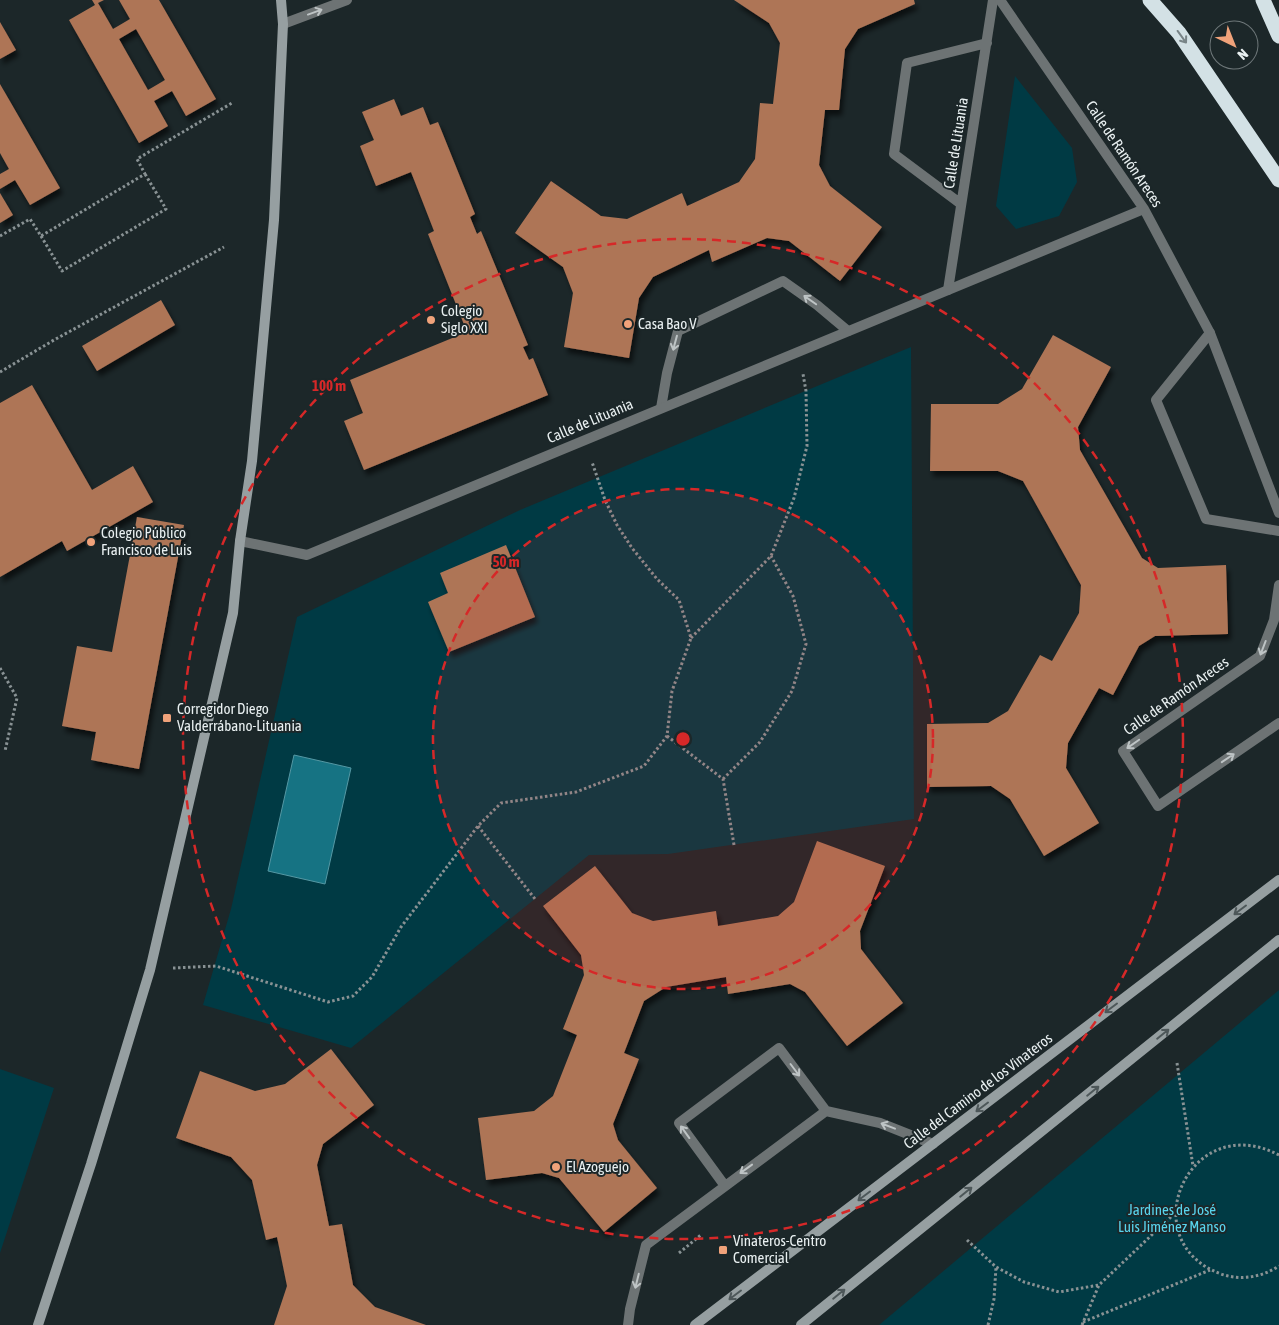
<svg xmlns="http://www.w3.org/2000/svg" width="1279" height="1325" font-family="'Asap Condensed',sans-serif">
	<defs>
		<filter id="shadow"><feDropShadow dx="3" dy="5.5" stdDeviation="2.5" flood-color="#0009"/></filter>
	</defs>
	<rect width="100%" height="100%" fill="#1c2729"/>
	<path fill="#003a44" d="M 1015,76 L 1072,148 L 1077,182 L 1059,216 L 1016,229 L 996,206 Z
		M 911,347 L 914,819 L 668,854 L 589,855 L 351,1048 L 203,1005 L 231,909 L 297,617 L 520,510 Z
		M 1279,990 L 1279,1325 L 879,1325 Z
		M 0,1069 L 54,1088 L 0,1253 Z"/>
	<path fill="#167383" stroke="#5598a4" d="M 294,755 L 351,768 L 325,884 L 268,871 Z"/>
	<path fill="#ae7557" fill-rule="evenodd" filter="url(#shadow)" d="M 92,0 L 104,0 L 98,3 L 113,29 L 130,19 L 119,0 L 159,0 L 216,99 L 186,116 L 172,91 L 154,101 L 168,126 L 139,143 L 69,20 L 95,5 ZM 136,29 L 165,80 L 148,90 L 119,39 Z
		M 734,0 L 914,0 L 915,4 L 858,29 L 845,49 L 839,110 L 825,110 L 819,165 L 830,186 L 882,227 L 840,281 L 789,241 L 767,238 L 712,262 L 709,250 L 653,277 L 639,298 L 629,358 L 564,347 L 573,293 L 563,267 L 515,233 L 551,181 L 601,216 L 627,219 L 682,193 L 687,206 L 739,182 L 755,159 L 760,103 L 773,104 L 780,43 L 769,23 Z
		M 0,22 L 16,50 L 0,59 Z
		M 0,84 L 60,188 L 30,205 L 15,180 L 0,189 L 0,174 L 9,169 L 0,153 Z
		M 394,99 L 401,116 L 423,107 L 430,125 L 438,122 L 475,214 L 470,217 L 477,234 L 481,231 L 528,345 L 523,347 L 529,360 L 533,358 L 548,395 L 364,470 L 344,421 L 363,413 L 350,380 L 467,332 L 428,234 L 434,231 L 411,172 L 376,186 L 360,146 L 374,140 L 362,112 Z
		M 0,193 L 13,215 L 0,223 Z
		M 161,300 L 175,325 L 97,371 L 82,346 Z
		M 1053,335 L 1111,367 L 1078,427 L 1080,450 L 1142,558 L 1158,568 L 1226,565 L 1228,634 L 1155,636 L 1139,646 L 1113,695 L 1099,688 L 1068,743 L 1066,768 L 1099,823 L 1044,856 L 1010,799 L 991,786 L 927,787 L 927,724 L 988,723 L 1008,711 L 1040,655 L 1052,661 L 1079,613 L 1081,585 L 1023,481 L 998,471 L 930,471 L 931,404 L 998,404 L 1022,389 Z
		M 32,385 L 92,490 L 133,466 L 153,502 L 67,551 L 62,541 L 0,577 L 0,403 Z
		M 137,517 L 184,525 L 139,769 L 91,760 L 96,732 L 62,726 L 77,646 L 112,652 Z
		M 506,545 L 535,617 L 449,652 L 428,602 L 448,593 L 440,573 Z
		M 817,841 L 885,866 L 860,931 L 861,949 L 903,1003 L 847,1046 L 805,992 L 790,984 L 728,994 L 726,977 L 666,987 L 644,1001 L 624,1053 L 639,1059 L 613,1124 L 618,1140 L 657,1188 L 604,1232 L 559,1178 L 542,1173 L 486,1180 L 478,1118 L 534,1111 L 553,1096 L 577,1035 L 563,1029 L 584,975 L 581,955 L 543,906 L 595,866 L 632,913 L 653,921 L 716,911 L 718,926 L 778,916 L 794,902 Z
		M 331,1049 L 374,1105 L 323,1144 L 317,1165 L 329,1226 L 342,1224 L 353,1285 L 375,1307 L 426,1325 L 274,1325 L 287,1286 L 277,1237 L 266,1240 L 252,1180 L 231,1157 L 176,1138 L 200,1071 L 255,1091 L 285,1084 Z"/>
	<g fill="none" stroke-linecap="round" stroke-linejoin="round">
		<path stroke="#899294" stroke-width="3" stroke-dasharray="2.5 2.5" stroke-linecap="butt" d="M 0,236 L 30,219 L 41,236 L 145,174 L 137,159 L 232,103
			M 41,236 L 62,271 L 166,209 L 145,174
			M 0,372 L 54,340 L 224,247
			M 691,638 L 771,556 L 794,498 L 807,446 L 806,391 L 803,374
			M 0,668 L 17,698 L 5,751
			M 667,736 L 723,779 L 734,845
			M 723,779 L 760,742 L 792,691 L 806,644 L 793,596 L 771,556
			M 478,826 L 535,899
			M 173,968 L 216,966 L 328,1002 L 353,996 L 372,977 L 401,927 L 478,826 L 501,803 L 576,792 L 644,766 L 667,736 L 672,691 L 691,638 L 679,600 L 657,579 L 632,548 L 617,525 L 605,500 L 592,462
			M 1177,1063 L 1193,1166
			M 1279,1155 C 1189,1108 1131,1241 1221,1274 C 1241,1281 1262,1277 1279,1266
			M 967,1240 L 996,1267 L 1024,1282 L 1059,1292 L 1099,1285 L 1175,1213
			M 679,1253 L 702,1234
			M 1083,1322 L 1210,1270
			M 988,1325 L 994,1299 L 996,1267
			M 1082,1325 L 1099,1285"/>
		<path stroke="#6d7374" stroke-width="10" d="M 283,24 L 347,0
			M 961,204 L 894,154 L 907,63 L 987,43
			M 948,290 L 993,0
			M 1210,333 L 1156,400 L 1206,519 L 1279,531
			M 661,408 L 667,373 L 678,331 L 783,281 L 817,305 L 848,331
			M 725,1186 L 679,1123 L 779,1048 L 826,1111
			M 628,1325 L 630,1309 L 646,1245 L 826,1111 L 880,1123 L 933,1144"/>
		<path stroke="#6d7374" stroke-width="10" d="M 1000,0 L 1144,209 L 1210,333 L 1279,513
			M 240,541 L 307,555 L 1144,209
			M 1279,585 L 1274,620 L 1260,656 L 1123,751 L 1158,806 L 1279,723"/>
		<path stroke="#969fa1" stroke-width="10" d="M 38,1325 L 91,1164 L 150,970 L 233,613 L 240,541 L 252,461 L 274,220 L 283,24 L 281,0
			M 695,1325 L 1279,880
			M 801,1325 L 1279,940"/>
		<path stroke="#d3e1e5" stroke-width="15" d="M 1150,0 L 1179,33 L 1279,180
			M 1263,0 L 1279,36"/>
	</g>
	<defs><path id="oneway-shaft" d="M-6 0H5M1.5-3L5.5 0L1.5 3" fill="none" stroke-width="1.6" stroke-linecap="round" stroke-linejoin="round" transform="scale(1.25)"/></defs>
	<g stroke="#bec4c5">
		<use href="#oneway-shaft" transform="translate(315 12) rotate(-20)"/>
		<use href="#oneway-shaft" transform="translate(810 300) rotate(-145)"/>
		<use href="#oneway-shaft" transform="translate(675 343) rotate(105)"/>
		<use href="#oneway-shaft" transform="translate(1263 648) rotate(111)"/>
		<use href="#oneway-shaft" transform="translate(1133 744) rotate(145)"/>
		<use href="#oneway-shaft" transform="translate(1228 758) rotate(-34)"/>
		<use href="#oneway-shaft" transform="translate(795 1070) rotate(53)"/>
		<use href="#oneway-shaft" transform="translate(888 1126) rotate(-159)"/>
		<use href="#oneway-shaft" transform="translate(685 1132) rotate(-126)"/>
		<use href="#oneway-shaft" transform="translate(746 1169) rotate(144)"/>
		<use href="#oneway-shaft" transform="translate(637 1281) rotate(104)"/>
	</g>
	<use stroke="#788487" href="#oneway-shaft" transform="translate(1182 37) rotate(54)"/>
	<g stroke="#4d5759">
		<use href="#oneway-shaft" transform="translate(1240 910) rotate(143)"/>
		<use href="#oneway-shaft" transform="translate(1111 1008) rotate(143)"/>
		<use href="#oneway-shaft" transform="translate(1163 1034) rotate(-39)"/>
		<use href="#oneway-shaft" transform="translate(1093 1091) rotate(-39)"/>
		<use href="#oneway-shaft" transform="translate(982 1107) rotate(143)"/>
		<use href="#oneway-shaft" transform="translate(966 1192) rotate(-39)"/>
		<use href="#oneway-shaft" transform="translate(864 1196) rotate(143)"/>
		<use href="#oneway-shaft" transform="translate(839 1294) rotate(-39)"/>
		<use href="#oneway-shaft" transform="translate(735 1295) rotate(143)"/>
	</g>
	<circle cx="683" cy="739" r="250" fill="#d62828" fill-opacity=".12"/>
	<g fill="none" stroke="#d62828" stroke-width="2.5" stroke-dasharray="9 6">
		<circle cx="683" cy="739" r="250"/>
		<circle cx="683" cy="739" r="500"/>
	</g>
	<g fill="#f0a27a" stroke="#1c2729" stroke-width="2">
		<circle cx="431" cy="320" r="5"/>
		<circle cx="628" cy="324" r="5"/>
		<circle cx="91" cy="542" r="5"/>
		<rect x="162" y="713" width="10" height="10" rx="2.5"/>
		<circle cx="556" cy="1167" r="5"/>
		<rect x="718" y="1245" width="10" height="10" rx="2.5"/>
	</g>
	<g text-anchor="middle" stroke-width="4" stroke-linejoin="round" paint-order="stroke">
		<g font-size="15" fill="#e9f0f1" stroke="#1c2729">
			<text transform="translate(956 143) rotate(-81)" y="5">Calle de Lituania</text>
			<text transform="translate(1124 154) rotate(56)" y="5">Calle de Ramón Areces</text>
			<text transform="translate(590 421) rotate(-23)" y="5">Calle de Lituania</text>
			<text transform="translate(1176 696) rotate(-35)" y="5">Calle de Ramón Areces</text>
			<text transform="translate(978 1091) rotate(-37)" y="5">Calle del Camino de los Vinateros</text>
		</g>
		<g font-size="15" fill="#e9f0f1" stroke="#1c2729" text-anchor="start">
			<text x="441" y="316">Colegio<tspan x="441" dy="17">Siglo XXI</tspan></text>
			<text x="638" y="329">Casa Bao V</text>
			<text x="101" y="538">Colegio Público<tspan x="101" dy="17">Francisco de Luis</tspan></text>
			<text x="177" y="714">Corregidor Diego<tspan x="177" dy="17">Valderrábano-Lituania</tspan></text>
			<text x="566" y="1172">El Azoguejo</text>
			<text x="733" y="1246">Vinateros-Centro<tspan x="733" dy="17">Comercial</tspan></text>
		</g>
		<g font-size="15" fill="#58d4ed" stroke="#1c2729">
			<text x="1172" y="1215">Jardines de José<tspan x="1172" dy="17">Luis Jiménez Manso</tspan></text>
		</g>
	</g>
	<circle cx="683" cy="739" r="8" fill="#d62828" stroke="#1c2729" stroke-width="2.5"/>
	<g font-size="15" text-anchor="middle" font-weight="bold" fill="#d62828" stroke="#1c2729" stroke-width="4" stroke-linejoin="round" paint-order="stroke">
		<text x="329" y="391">100 m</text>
		<text x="506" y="567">50 m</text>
	</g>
	<g transform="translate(1234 45) rotate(137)"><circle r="24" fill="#1c2729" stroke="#6e7779"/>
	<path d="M0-4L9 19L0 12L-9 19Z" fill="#f0a27a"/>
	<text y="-8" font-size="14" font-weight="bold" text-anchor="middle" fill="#e9f0f1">N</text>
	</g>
</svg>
